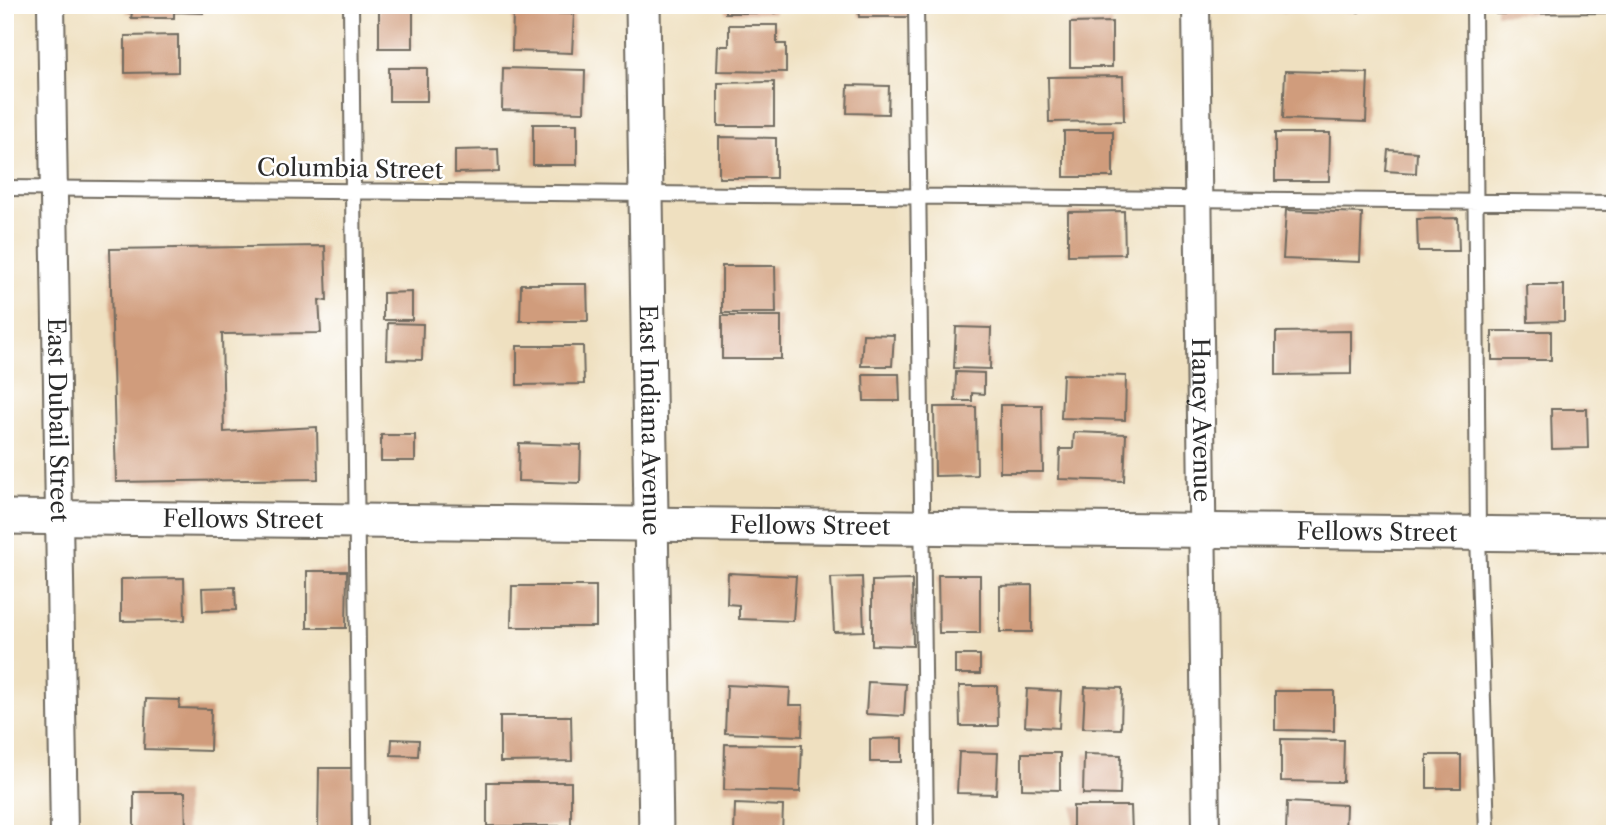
<svg xmlns="http://www.w3.org/2000/svg" width="1620" height="839" font-family="'Libre Caslon Text',serif">
	<rect width="100%" height="100%" fill="#fff"/>
	<filter id="ink" filterUnits="userSpaceOnUse"><feTurbulence type="fractalNoise" baseFrequency=".0143" numOctaves="2"/><feDisplacementMap in="SourceGraphic" scale="14" xChannelSelector="R" yChannelSelector="G"/><feConvolveMatrix kernelMatrix="1 2 1 2 8 2 1 2 1" color-interpolation-filters="sRGB"/></filter>
	<filter id="wash" filterUnits="userSpaceOnUse"><feTurbulence type="fractalNoise" baseFrequency=".00686" numOctaves="4" result="noise"/><feDisplacementMap in="SourceGraphic" scale="28" xChannelSelector="R" yChannelSelector="G"/><feGaussianBlur stdDeviation="1.57" result="paint"/><feColorMatrix in="noise" values="0 0 0 0 0 0 0 0 0 0 0 0 0 0 0 0 0 1.4 0 .05"/><feComposite in="paint" operator="in"/></filter>
	<g filter="url(#wash)">
		<rect width="100%" height="100%" fill="#efe0c0"/>
		<g id="blocks">
			<path fill="#d09c7c" d="M 126,5 L 203,5 L 203,13 L 174,12 L 174,18 L 131,18 L 132,13 L 126,13 Z
				M 379,5 L 413,5 L 413,48 L 379,48 Z
				M 725,5 L 775,5 L 775,13 L 725,13 Z
				M 858,5 L 909,5 L 910,17 L 859,17 Z
				M 1271,5 L 1359,5 L 1359,12 L 1271,12 Z
				M 1496,5 L 1615,5 L 1615,13 L 1496,14 Z
				M 513,12 L 574,14 L 572,53 L 512,51 Z
				M 1112,22 L 1112,67 L 1070,67 L 1070,23 Z
				M 729,25 L 777,25 L 777,44 L 786,44 L 786,72 L 717,71 L 718,46 L 729,46 Z
				M 178,35 L 178,72 L 125,73 L 125,36 Z
				M 389,68 L 427,68 L 427,101 L 389,101 Z
				M 503,68 L 585,70 L 584,112 L 502,110 Z
				M 1285,71 L 1368,73 L 1366,122 L 1283,119 Z
				M 1123,76 L 1124,121 L 1049,122 L 1048,77 Z
				M 774,82 L 774,126 L 718,126 L 718,83 Z
				M 848,85 L 889,86 L 888,114 L 847,113 Z
				M 533,124 L 577,124 L 577,165 L 533,165 Z
				M 1064,131 L 1113,131 L 1113,177 L 1064,177 Z
				M 1275,133 L 1330,133 L 1329,181 L 1275,181 Z
				M 719,137 L 776,138 L 776,178 L 719,178 Z
				M 498,149 L 499,172 L 455,173 L 455,150 Z
				M 1388,150 L 1417,152 L 1416,173 L 1386,171 Z
				M 1286,210 L 1362,213 L 1360,262 L 1283,259 Z
				M 1124,211 L 1125,254 L 1068,255 L 1068,212 Z
				M 1458,218 L 1459,251 L 1418,251 L 1417,219 Z
				M 325,246 L 327,301 L 319,300 L 321,333 L 222,334 L 224,432 L 317,427 L 318,479 L 116,482 L 110,249 Z
				M 722,266 L 775,266 L 776,313 L 722,313 Z
				M 521,284 L 587,284 L 588,321 L 520,321 Z
				M 1527,285 L 1564,285 L 1564,321 L 1528,322 Z
				M 412,292 L 412,320 L 383,320 L 383,293 Z
				M 722,316 L 781,316 L 781,359 L 722,359 Z
				M 388,323 L 423,324 L 422,360 L 387,359 Z
				M 956,327 L 991,328 L 990,369 L 954,368 Z
				M 1351,331 L 1351,374 L 1276,375 L 1276,332 Z
				M 1492,331 L 1551,331 L 1551,360 L 1492,360 Z
				M 863,334 L 894,335 L 892,366 L 861,366 Z
				M 517,346 L 583,346 L 584,384 L 517,385 Z
				M 956,372 L 984,373 L 984,394 L 972,393 L 972,401 L 955,401 Z
				M 863,374 L 899,374 L 900,401 L 864,401 Z
				M 1063,374 L 1126,376 L 1125,420 L 1061,418 Z
				M 1000,405 L 1042,405 L 1043,472 L 1000,472 Z
				M 934,407 L 976,407 L 977,475 L 935,476 Z
				M 1551,409 L 1587,409 L 1588,448 L 1552,449 Z
				M 1074,432 L 1126,434 L 1124,481 L 1059,479 L 1060,449 L 1073,449 Z
				M 381,435 L 415,435 L 415,461 L 381,461 Z
				M 519,443 L 581,445 L 580,483 L 518,481 Z
				M 307,571 L 347,571 L 346,628 L 307,628 Z
				M 728,573 L 796,576 L 793,621 L 739,619 L 739,605 L 727,604 Z
				M 938,575 L 980,575 L 980,633 L 939,633 Z
				M 862,577 L 864,631 L 834,632 L 831,578 Z
				M 184,578 L 185,620 L 121,621 L 121,579 Z
				M 912,580 L 913,646 L 872,645 L 872,581 Z
				M 1032,585 L 1032,632 L 1000,632 L 1000,586 Z
				M 512,586 L 596,586 L 596,627 L 511,627 Z
				M 235,587 L 236,610 L 203,611 L 202,588 Z
				M 955,655 L 980,655 L 980,674 L 955,674 Z
				M 868,682 L 906,684 L 904,716 L 866,714 Z
				M 727,685 L 790,688 L 789,705 L 803,705 L 802,736 L 725,733 Z
				M 959,686 L 997,686 L 998,726 L 960,726 Z
				M 1085,687 L 1122,688 L 1121,729 L 1083,728 Z
				M 1027,689 L 1061,691 L 1059,728 L 1025,726 Z
				M 1275,691 L 1334,691 L 1334,731 L 1275,730 Z
				M 146,699 L 180,700 L 179,708 L 211,709 L 210,751 L 144,749 Z
				M 500,716 L 571,716 L 572,761 L 500,762 Z
				M 902,738 L 902,762 L 870,762 L 870,739 Z
				M 392,739 L 419,740 L 418,756 L 391,755 Z
				M 1281,739 L 1344,740 L 1343,782 L 1281,781 Z
				M 725,744 L 802,745 L 800,792 L 724,790 Z
				M 959,752 L 998,753 L 996,794 L 957,793 Z
				M 1022,753 L 1060,753 L 1060,790 L 1022,789 Z
				M 1084,754 L 1121,755 L 1120,795 L 1083,794 Z
				M 1427,755 L 1461,755 L 1461,788 L 1427,788 Z
				M 319,768 L 354,768 L 354,834 L 318,834 Z
				M 487,782 L 571,782 L 571,826 L 487,826 Z
				M 134,792 L 185,792 L 186,833 L 134,834 Z
				M 1287,802 L 1346,805 L 1345,834 L 1286,834 Z
				M 735,804 L 783,806 L 782,834 L 734,834 Z
				M 1073,806 L 1131,806 L 1132,834 L 1073,834 Z"/>
		</g>
	</g>
	<g filter="url(#ink)">
		<use href="#blocks" fill-opacity="0" stroke="#706a5f" stroke-width="2"/>
		<g fill="none" stroke-linecap="round" stroke-linejoin="round">
			<defs>
				<path id="service" d="M 351,5 L 360,834
					M 916,5 L 926,834
					M 1474,5 L 1478,534 L 1487,834
					M 5,188 L 1615,203"/>
				<g id="minor">
					<path id="s1" d="M 51,5 L 64,834"/>
					<path id="s2" d="M 1196,5 L 1206,834"/>
				</g>
				<g id="tertiary">
					<path id="s3" d="M 643,5 L 656,834"/>
					<path id="s4" d="M 5,517 L 1615,535"/>
				</g>
			</defs>
			<use href="#service" stroke="#706a5f" stroke-width="18"/>
			<use href="#minor" stroke="#706a5f" stroke-width="30"/>
			<use href="#tertiary" stroke="#706a5f" stroke-width="37"/>
			<use href="#service" stroke="#fff" stroke-width="14"/>
			<use href="#minor" stroke="#fff" stroke-width="26"/>
			<use href="#tertiary" stroke="#fff" stroke-width="33"/>
		</g>
	</g>
	<g text-anchor="middle" stroke-width="5" stroke-linejoin="round" paint-order="stroke">
		<g font-size="24" fill="#2b2b2b" stroke="#fff">
			<text transform="translate(350 169) rotate(1)" y="8">Columbia Street</text>
			<text dy="8" stroke="none"><textPath href="#s1" startOffset="415">East Dubail Street</textPath></text>
			<text dy="8" stroke="none"><textPath href="#s2" startOffset="415">Haney Avenue</textPath></text>
			<text dy="8" stroke="none"><textPath href="#s3" startOffset="415">East Indiana Avenue</textPath></text>
			<text dy="8" stroke="none"><textPath href="#s4" startOffset="238">Fellows Street</textPath></text>
			<text dy="8" stroke="none"><textPath href="#s4" startOffset="805">Fellows Street</textPath></text>
			<text dy="8" stroke="none"><textPath href="#s4" startOffset="1372">Fellows Street</textPath></text>
		</g>
	</g>
	<rect width="1620" height="839" fill="none" stroke="#fff" stroke-width="28"/>
</svg>
